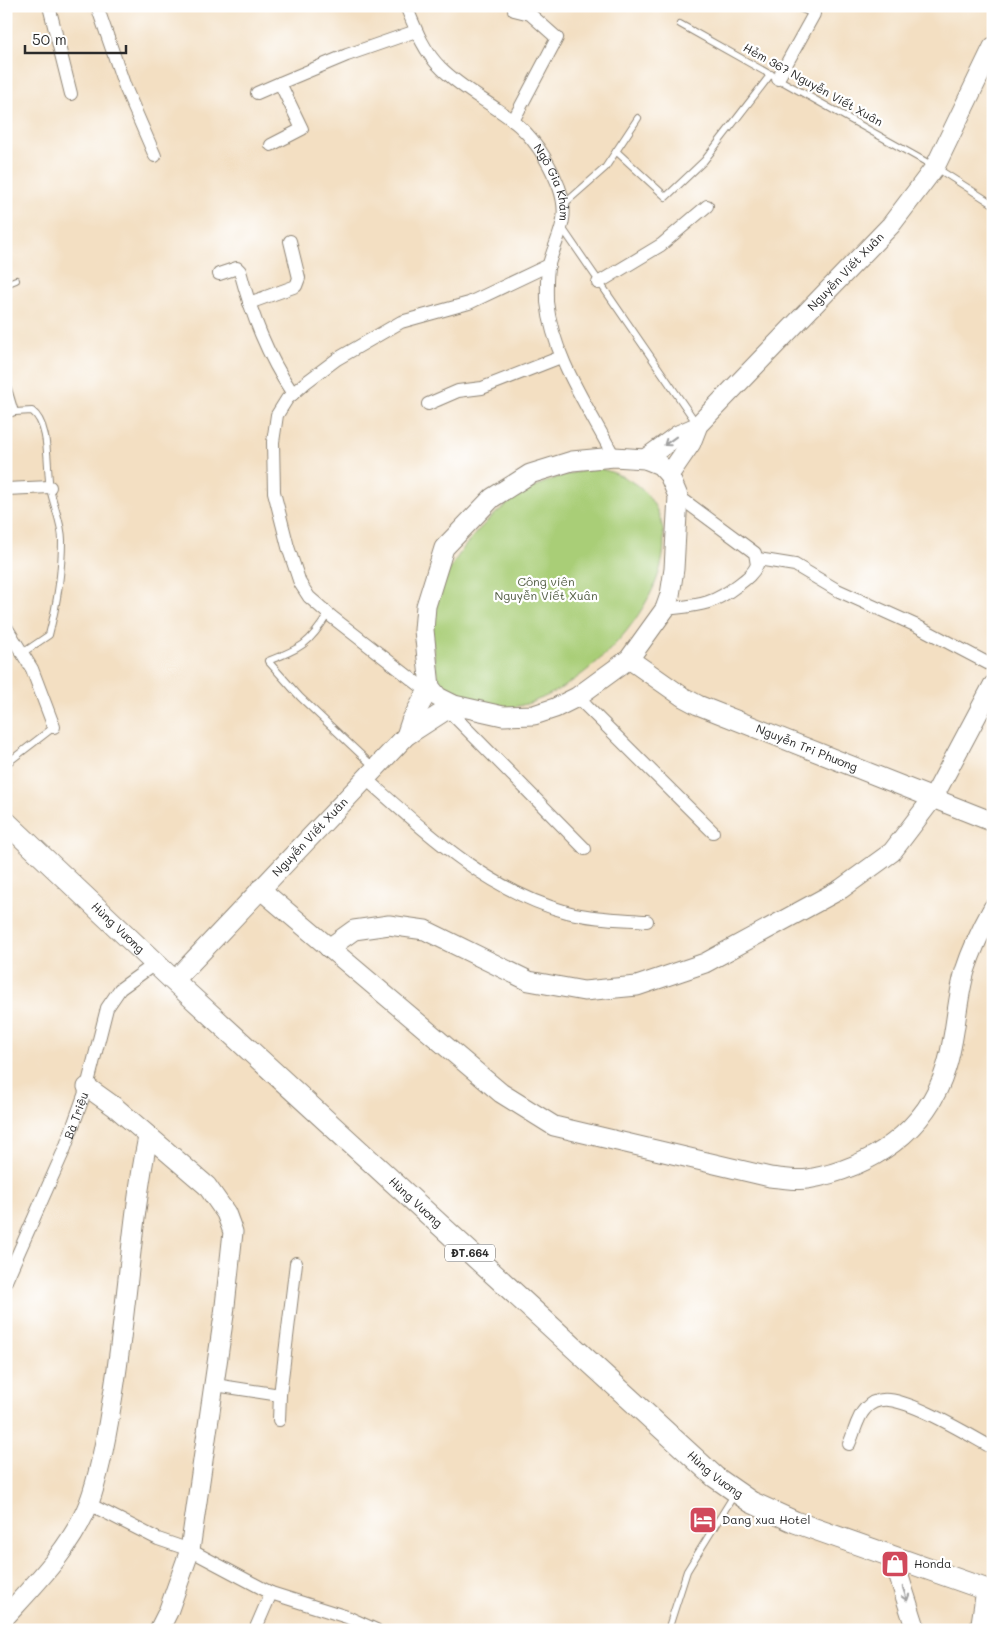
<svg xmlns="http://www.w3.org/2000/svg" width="999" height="1636" font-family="Mali,sans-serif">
	<rect width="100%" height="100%" fill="#fff"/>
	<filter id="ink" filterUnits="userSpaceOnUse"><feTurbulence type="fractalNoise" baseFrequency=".02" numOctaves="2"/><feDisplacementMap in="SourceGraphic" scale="10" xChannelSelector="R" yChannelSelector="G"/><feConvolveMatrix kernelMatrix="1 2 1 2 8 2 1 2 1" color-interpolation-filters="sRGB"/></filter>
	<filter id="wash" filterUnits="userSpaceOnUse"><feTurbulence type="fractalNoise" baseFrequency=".0096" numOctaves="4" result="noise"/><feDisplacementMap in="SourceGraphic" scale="20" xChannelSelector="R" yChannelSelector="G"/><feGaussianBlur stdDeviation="1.12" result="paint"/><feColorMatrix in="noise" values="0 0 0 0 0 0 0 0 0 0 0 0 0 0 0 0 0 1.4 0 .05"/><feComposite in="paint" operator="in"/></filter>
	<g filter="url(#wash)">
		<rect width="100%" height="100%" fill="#f3dfc2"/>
		<path fill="#a9ce77" stroke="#6a7c51" d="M 601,469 C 621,474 639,483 651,500 C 704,576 582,703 505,708 C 493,709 476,702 464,698 C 441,692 435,675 434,653 C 433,642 430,629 432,619 C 446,542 523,472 601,469 Z"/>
	</g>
	<g filter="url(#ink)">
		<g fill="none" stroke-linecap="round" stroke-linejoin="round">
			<defs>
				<path id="lane" d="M 680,24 L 935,167 L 993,204
					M 616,151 L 666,197 L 704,161 L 771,74
					M 563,205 L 605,168 L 638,118
					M 563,229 L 697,424
					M 6,284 L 16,280
					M 6,382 L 15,412 L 32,411 C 51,425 46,467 50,488 C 53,505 62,523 62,540 C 62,572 57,604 49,635 L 24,652
					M 6,415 L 15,412
					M 328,614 C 309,645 301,648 268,661 L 300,697 L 374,767
					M 6,764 L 54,727
					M 668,1630 L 687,1571 L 734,1495"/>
				<g id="street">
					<path d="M 49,6 L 71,94"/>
					<path d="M 97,6 L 125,87 L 155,156"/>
					<path id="s1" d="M 406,6 C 415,28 424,52 441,68 C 462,89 489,102 512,120 C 533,136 549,162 559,187 C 571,220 557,235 549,264 C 546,274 547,291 547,302 C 553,358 589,408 614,457"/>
					<path d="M 778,79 L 814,14 L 812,10 L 802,6"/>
					<path d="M 257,93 L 280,83"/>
					<path d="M 513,121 L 557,38 L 530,14 L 514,10"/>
					<path d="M 271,145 L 302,129 L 280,83 L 347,55 L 416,31"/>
					<path d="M 219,274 L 237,268 L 240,271 C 252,316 267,355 293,394"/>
					<path d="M 598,283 L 661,245 L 707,206"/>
					<path d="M 249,303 L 296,286 L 299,278 L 290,241"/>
					<path d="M 428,404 L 458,391 L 482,388 L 561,357"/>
					<path d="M 6,489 L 50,487"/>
					<path d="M 758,559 L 795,565 L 837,590 L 917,626 L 993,666"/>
					<path d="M 665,609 C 698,605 711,606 738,585 C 746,579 753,574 757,565 L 755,553 L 678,496"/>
					<path d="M 6,627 L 32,669 L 54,727"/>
					<path d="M 427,691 L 332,617 L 309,597 L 300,583 L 288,547 L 274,492 L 273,442 L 277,415 L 287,399 L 305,383 L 337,359 L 401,322 L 469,303 L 549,265"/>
					<path d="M 577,697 L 713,832"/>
					<path d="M 448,710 L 585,849"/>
					<path d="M 365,778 C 426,832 486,890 567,912 C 593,919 620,919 647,921"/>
					<path id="s2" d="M 6,1281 L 65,1148 L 87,1087 L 107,1008 L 120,989 L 156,963"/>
					<path d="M 215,1385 L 280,1395 L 296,1263"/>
					<path d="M 279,1420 L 280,1395"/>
					<path d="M 849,1444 C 854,1434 857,1417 865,1409 C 871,1402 880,1399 889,1400 C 917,1403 967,1434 993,1448"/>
					<path d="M 89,1504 L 158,1539 L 190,1550 L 271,1593 L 347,1617 L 376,1630"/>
					<path d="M 255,1630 L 271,1593"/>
				</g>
				<g id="secondary">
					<path d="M 614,457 L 645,459 L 660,465 L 669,475 L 678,496 L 674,569 L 670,595 L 665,609 L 629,659 L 577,697 L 555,708 L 534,715 L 503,716 L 454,705 L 438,697 L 430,687 L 424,630 L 426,606 L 444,548 L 492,498 L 530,474 L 572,461 Z"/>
					<path d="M 645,459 L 678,435 L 696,427"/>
					<path id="s3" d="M 669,475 L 691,443 L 698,425 L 891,225 L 935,167 L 993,47"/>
					<path id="s4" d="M 629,659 L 683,697 L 698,705 L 993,822"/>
					<path d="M 406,736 L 411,721 L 430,687"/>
					<path d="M 260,889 L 501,1093 L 554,1126 L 770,1177 C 782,1178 796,1181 808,1179 C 870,1168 927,1131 946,1068 C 956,1037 956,1002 965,971 C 972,949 982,928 993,908"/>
					<path d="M 329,948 L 354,930 L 389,925 L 425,930 L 529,981 L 584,991 L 637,986 L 705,963 L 841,889 L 892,852 L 933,798 L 993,685"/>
					<path id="s5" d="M 174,981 L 406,736 L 454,705"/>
					<path d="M 87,1087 L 115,1107 L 207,1186 L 226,1213 L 233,1232 L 224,1315 L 190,1550 L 168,1612 L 159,1630"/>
					<path d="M 893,1558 L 916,1630"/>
					<path d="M 6,1616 C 37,1582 72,1547 89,1503 C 100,1473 106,1439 111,1407 C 127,1317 130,1226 148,1137"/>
					<path d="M 980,1630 L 986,1590"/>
				</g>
				<g id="primary">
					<path id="s6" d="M 6,822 L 174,981 L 715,1477 L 751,1502 L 795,1522 L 993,1592"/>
				</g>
			</defs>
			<use href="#lane" stroke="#8f8576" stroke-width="8"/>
			<use href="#street" stroke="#8f8576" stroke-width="14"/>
			<use href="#secondary" stroke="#8f8576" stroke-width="21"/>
			<use href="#primary" stroke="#8f8576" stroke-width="23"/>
			<use href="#lane" stroke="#fff" stroke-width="6"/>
			<use href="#street" stroke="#fff" stroke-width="12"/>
			<use href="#secondary" stroke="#fff" stroke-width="19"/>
			<use href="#primary" stroke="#fff" stroke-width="21"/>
		</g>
		<defs><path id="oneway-shaft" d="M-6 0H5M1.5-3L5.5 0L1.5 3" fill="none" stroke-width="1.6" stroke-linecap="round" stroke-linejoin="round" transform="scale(1.25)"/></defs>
		<g stroke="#a0a0a0">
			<use href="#oneway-shaft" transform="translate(670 441) rotate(144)"/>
			<use href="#oneway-shaft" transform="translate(905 1594) rotate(72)"/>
		</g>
	</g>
	<defs>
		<symbol id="hotel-square" viewBox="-11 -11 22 22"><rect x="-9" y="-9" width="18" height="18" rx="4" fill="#d1495b" stroke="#fff"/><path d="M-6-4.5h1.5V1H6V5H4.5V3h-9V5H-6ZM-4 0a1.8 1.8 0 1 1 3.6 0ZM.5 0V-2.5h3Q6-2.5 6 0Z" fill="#fff"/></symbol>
		<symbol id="shop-square" viewBox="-11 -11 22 22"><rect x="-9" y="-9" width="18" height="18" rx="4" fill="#d1495b" stroke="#fff"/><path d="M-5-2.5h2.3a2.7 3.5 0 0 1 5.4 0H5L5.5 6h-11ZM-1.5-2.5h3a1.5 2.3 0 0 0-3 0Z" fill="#fff"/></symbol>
	</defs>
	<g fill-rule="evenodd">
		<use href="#hotel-square" x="687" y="1504" width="32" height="32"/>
		<use href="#shop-square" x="879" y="1548" width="32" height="32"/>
	</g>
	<g text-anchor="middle" stroke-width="4.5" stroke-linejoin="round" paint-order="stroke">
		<rect fill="#fff" stroke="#6b6b6b" stroke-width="1" x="445" y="1244.5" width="50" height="17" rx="4"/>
		<g font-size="11" font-weight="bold" fill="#2b2b2b">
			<text x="470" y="1257">ĐT.664</text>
		</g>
		<g font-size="12" fill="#2b2b2b" stroke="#fff">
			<text transform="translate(813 85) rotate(29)" y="4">Hẻm 367 Nguyễn Viết Xuân</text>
			<text dy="4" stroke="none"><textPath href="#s1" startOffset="236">Ngô Gia Khảm</textPath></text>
			<text dy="4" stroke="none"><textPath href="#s3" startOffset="271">Nguyễn Viết Xuân</textPath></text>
			<text dy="4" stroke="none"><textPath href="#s4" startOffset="200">Nguyễn Tri Phương</textPath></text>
			<text dy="4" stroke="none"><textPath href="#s5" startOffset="198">Nguyễn Viết Xuân</textPath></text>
			<text dy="4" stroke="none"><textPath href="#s6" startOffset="154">Hùng Vương</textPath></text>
			<text dy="4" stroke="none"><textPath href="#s2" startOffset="180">Bà Triệu</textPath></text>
			<text dy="4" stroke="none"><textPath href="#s6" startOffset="559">Hùng Vương</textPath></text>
			<text dy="4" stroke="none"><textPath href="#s6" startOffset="964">Hùng Vương</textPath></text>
		</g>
		<g font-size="12" fill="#515c42" stroke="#fff">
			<text x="546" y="586">Công viên<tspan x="546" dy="14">Nguyễn Viết Xuân</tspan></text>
		</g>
		<g font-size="12" fill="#2b2b2b" stroke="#fff" text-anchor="start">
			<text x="722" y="1524">Dang xua Hotel</text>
			<text x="914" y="1568">Honda</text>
		</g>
	</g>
	<rect width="999" height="1636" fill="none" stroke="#fff" stroke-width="25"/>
	<path d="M25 45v8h101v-8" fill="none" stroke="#2b2b2b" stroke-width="2.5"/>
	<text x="32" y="45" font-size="15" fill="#2b2b2b" stroke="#ffffff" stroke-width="4" paint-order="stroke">50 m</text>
</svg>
